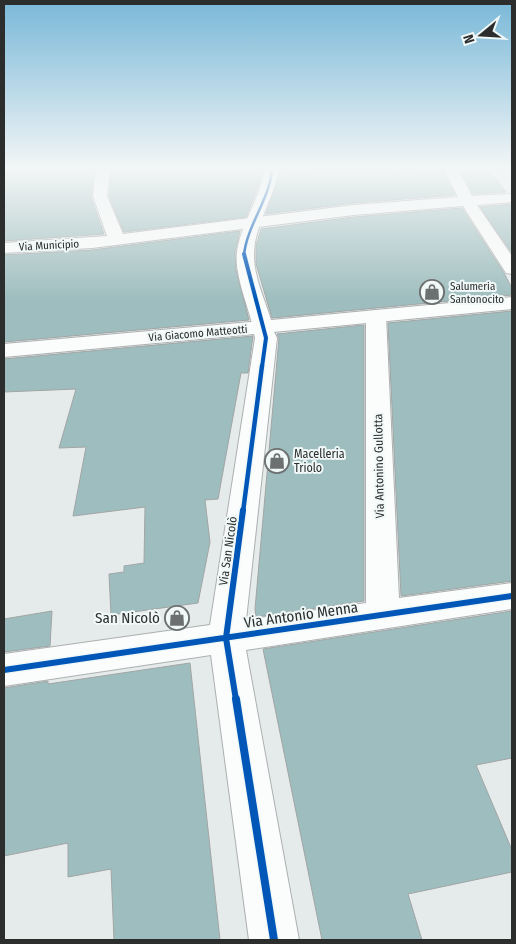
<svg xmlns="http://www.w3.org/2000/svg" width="516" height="944" font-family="'Fira Sans Condensed',sans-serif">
	<rect width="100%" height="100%" fill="#e5eaea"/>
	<path fill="#9ebdbe" stroke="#a1a5a5" d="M 26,169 L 94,169 L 91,197 L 104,234 L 4,241 L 4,174 Z
		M 112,169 L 263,169 L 257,189 L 246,217 L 124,232 L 109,196 Z
		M 281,169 L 442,170 L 455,195 L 354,203 L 266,214 Z
		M 460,169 L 488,169 L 506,192 L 473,194 Z
		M 512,204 L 512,253 L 480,207 Z
		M 462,208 L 504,273 L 512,288 L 512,295 L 272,318 L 256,264 L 256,246 L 261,229 L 354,217 Z
		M 240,231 L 235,252 L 236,270 L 249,320 L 4,342 L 4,255 L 92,250 Z
		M 512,311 L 512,581 L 401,596 L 388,323 Z
		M 364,325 L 364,601 L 256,617 L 255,609 L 279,338 L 277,334 Z
		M 253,336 L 248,373 L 241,373 L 218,499 L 205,500 L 210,542 L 198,603 L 111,615 L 109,574 L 124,572 L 124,566 L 144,563 L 145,507 L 73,516 L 86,447 L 59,448 L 76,389 L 4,392 L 4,359 Z
		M 52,611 L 50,646 L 4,652 L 4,619 Z
		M 512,611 L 512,758 L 476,765 L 512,850 L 512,872 L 408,894 L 422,940 L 322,940 L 263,649 Z
		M 190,663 L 220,940 L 114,940 L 111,869 L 68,877 L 68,843 L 4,856 L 4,688 L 48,681 L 48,684 Z"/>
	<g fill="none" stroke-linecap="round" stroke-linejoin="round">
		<defs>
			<path id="minor" d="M 96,169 L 110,169 L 107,196 L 123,234 L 354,205 L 458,197 L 444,169 L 458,169 L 472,196 L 512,194 L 512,202 L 477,205 L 512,256 L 512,274 L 506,273 L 463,206 L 354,215 L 92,248 L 4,253 L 4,243 L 107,236 L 93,196 Z
				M 376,310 L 383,312 L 386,316 L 399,598 L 512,583 L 512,609 L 246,650 L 299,940 L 249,940 L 211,655 L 4,686 L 4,654 L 210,625 L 255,338 L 254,334 L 4,357 L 4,344 L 263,321 L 270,323 L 277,338 L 246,620 L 366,603 L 366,316 L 369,312 Z"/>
			<path id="major" d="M 265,169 L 279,169 C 274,198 253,228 254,256 C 254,277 265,300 271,320 L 512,297 L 512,309 L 263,333 L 256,331 L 253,327 C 248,306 234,273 237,252 C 241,223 260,198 265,169 Z"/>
		</defs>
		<use href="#minor" stroke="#acb0b0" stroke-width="2"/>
		<use href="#major" stroke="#acb0b0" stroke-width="2"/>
		<use href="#minor" fill="#fbfcfc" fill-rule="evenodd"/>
		<use href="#major" fill="#fbfcfc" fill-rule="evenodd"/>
		<defs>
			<path id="cycleway-far4" d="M 244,255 C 247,225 270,199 272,169"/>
			<path id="cycleway-far3" d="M 244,254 L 266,338 L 262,367"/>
			<path id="cycleway-far2" d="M 243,512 L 262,366"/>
			<path id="cycleway-far1" d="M 4,670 L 512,596
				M 236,700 L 226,638 L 243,510"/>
			<path id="cycleway" d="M 236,699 L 274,940"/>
		</defs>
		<use href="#cycleway-far4" stroke="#f1f8f8" stroke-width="4.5"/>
		<use href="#cycleway-far3" stroke="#f1f8f8" stroke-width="6"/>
		<use href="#cycleway-far2" stroke="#f1f8f8" stroke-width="8"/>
		<use href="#cycleway-far1" stroke="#f1f8f8" stroke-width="9"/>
		<use href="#cycleway" stroke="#f1f8f8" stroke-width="11"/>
		<use href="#cycleway-far4" stroke="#0057b8" stroke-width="2.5"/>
		<use href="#cycleway-far3" stroke="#0057b8" stroke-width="4"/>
		<use href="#cycleway-far2" stroke="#0057b8" stroke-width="4.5"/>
		<use href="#cycleway-far1" stroke="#0057b8" stroke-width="6"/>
		<use href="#cycleway" stroke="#0057b8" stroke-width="8"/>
	</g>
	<linearGradient id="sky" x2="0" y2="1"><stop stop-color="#79b8d8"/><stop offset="0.56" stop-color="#f3f6f6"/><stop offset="1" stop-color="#f3f6f6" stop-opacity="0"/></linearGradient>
	<rect width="516" height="301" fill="url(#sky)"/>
	<defs>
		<symbol id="shop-ring" viewBox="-11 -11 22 22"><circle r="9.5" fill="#f1f8f8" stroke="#6d7070" stroke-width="1.5"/><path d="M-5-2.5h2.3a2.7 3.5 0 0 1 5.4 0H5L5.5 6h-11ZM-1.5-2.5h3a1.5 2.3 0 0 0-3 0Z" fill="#6d7070"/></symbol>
	</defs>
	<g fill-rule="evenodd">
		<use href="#shop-ring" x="418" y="278" width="28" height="28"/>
		<use href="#shop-ring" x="263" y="447" width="28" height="28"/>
		<use href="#shop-ring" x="163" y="604" width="28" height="28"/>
	</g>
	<g text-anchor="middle" stroke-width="4" stroke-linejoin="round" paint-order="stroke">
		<g font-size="11" fill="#2c2e2e" stroke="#f1f8f8">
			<text transform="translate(49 245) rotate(-3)" y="4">Via Municipio</text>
			<text transform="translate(198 333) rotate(-5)" y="4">Via Giacomo Matteotti</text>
		</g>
		<g font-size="11" fill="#2c2e2e" stroke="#f1f8f8" text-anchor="start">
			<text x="450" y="290">Salumeria<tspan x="450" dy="13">Santonocito</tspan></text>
		</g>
		<g font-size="12" fill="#2c2e2e" stroke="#f1f8f8" text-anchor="start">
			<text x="294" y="458">Macelleria<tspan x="294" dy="14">Triolo</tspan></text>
		</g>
		<g font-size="12" fill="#2c2e2e" stroke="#f1f8f8">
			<text transform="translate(379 466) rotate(-91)" y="4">Via Antonino Gullotta</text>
			<text transform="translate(228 551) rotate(-82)" y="4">Via San Nicolò</text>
		</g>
		<g font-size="15" fill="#2c2e2e" stroke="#f1f8f8">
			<text transform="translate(301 615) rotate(-8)" y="5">Via Antonio Menna</text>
		</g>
		<g font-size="15" fill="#2c2e2e" stroke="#f1f8f8" text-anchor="end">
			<text x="160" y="623">San Nicolò</text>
		</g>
	</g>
	<rect width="516" height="944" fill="none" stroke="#2c2e2e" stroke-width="10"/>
	<g transform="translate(481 35) rotate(252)" stroke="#f1f8f8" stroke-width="4" paint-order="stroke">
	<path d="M0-4L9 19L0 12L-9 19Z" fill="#2c2e2e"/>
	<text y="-8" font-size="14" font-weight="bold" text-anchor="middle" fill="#2c2e2e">N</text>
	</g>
</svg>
